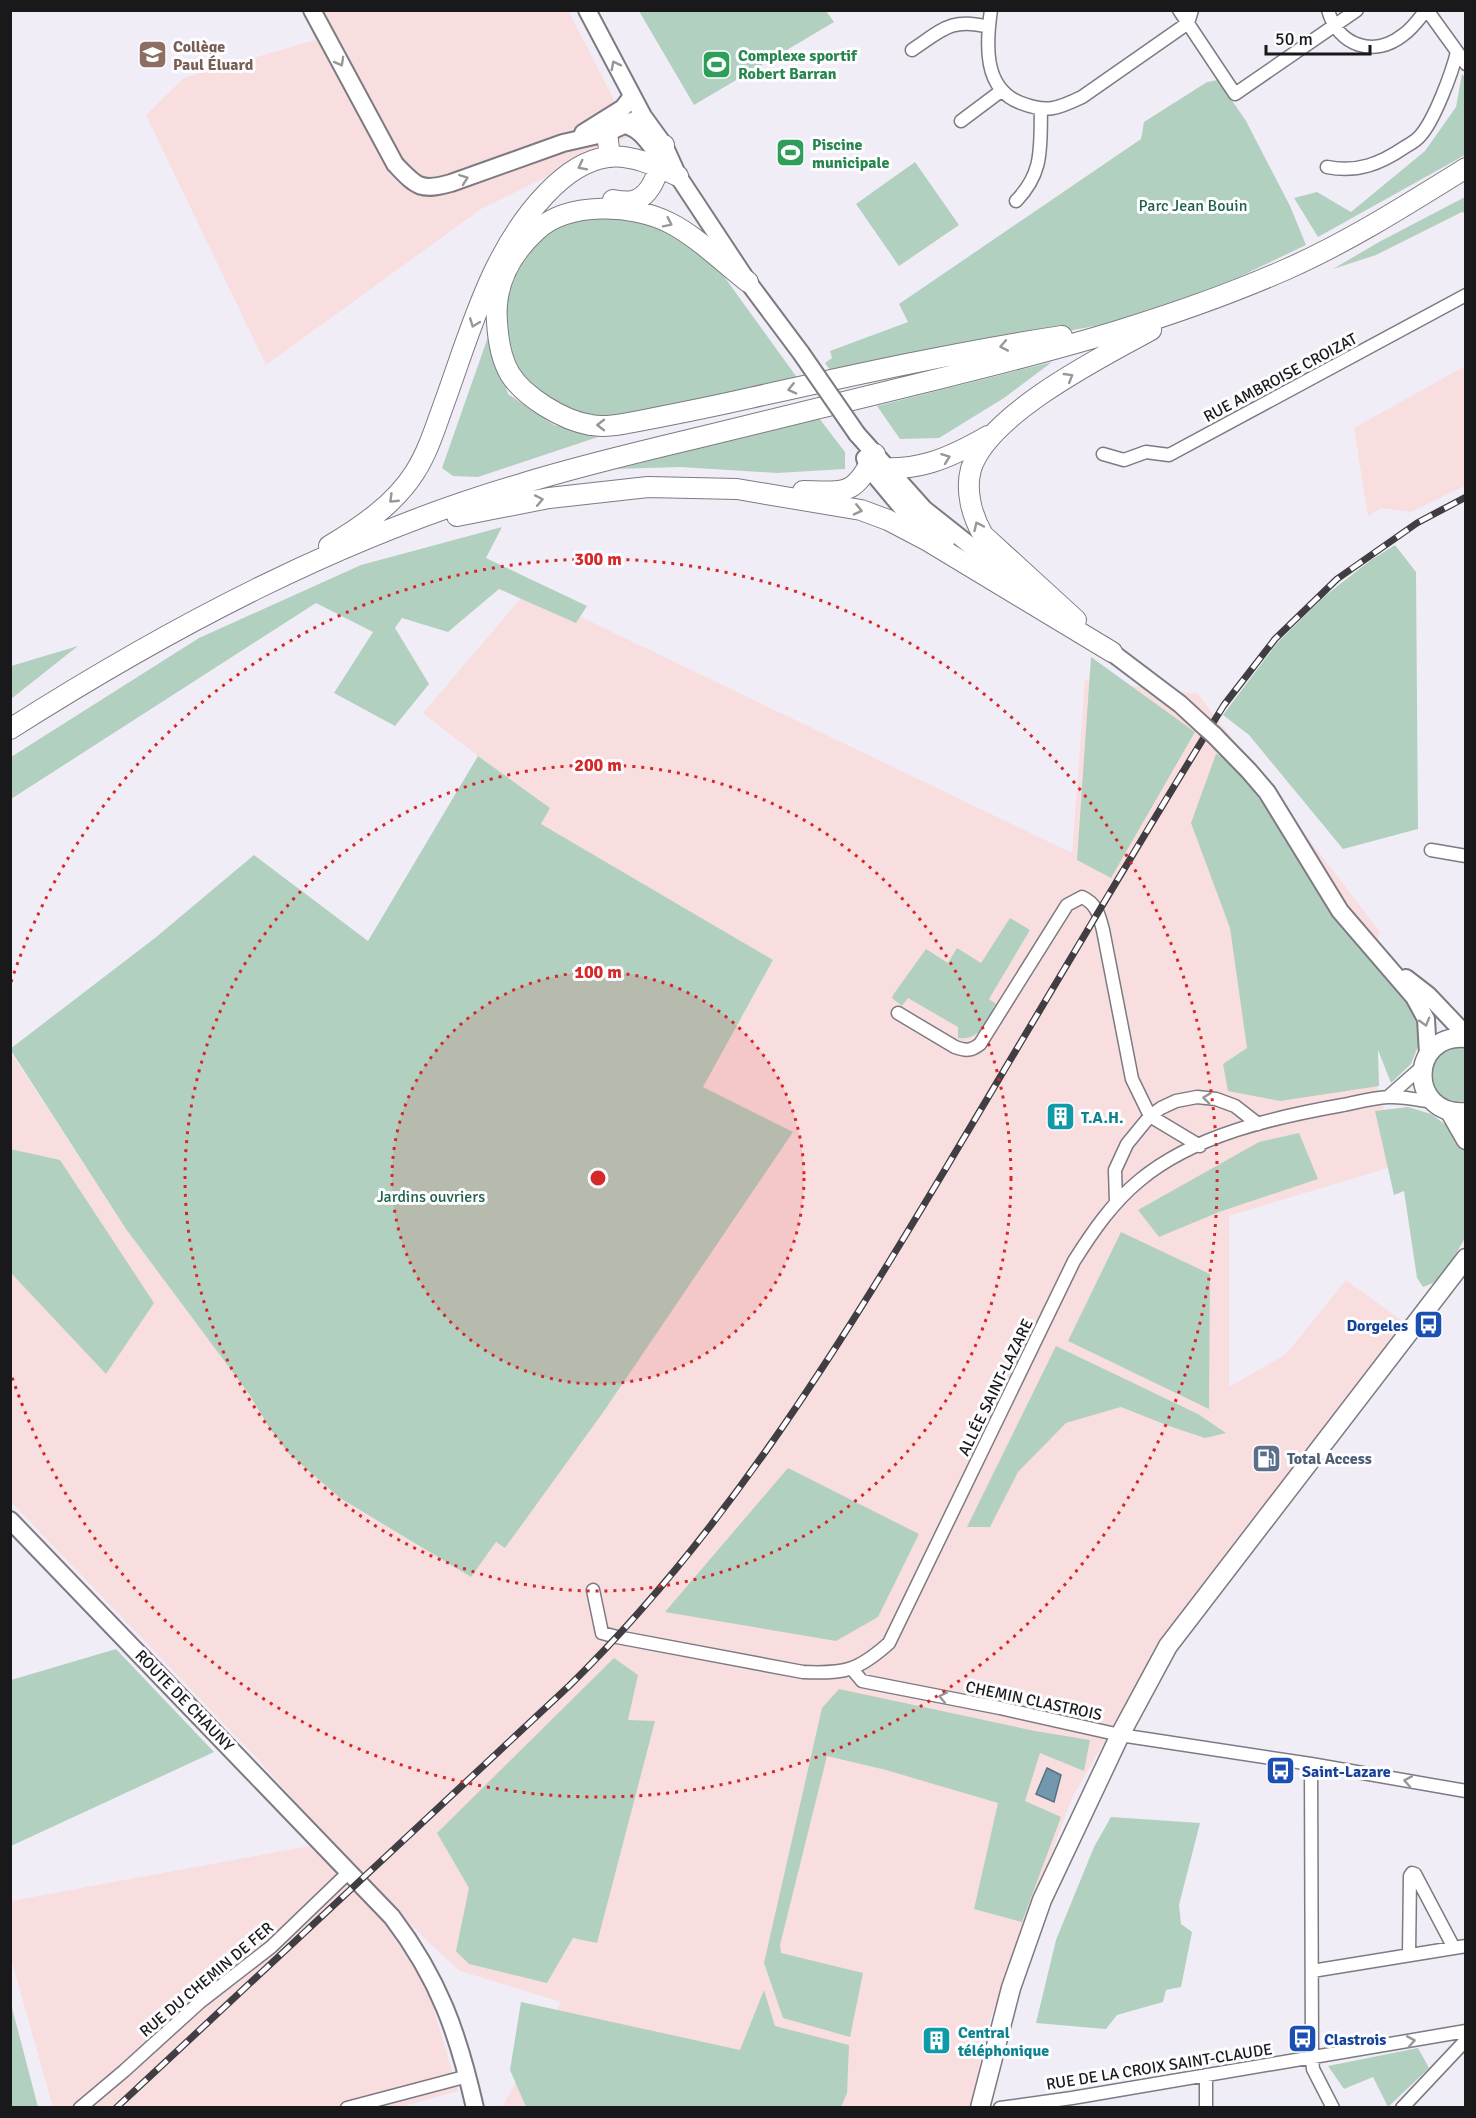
<svg xmlns="http://www.w3.org/2000/svg" width="1476" height="2118" font-family="Signika,sans-serif">
	<rect width="100%" height="100%" fill="#f1edf7"/>
	<path fill="#f9dedf" d="M 568,10 L 632,135 L 481,209 L 266,365 L 146,115 L 184,78 L 315,40 L 303,11 Z
		M 1465,366 L 1465,486 L 1411,512 L 1381,508 L 1368,516 L 1354,428 Z
		M 527,591 L 1072,853 L 1085,680 L 1198,694 L 1380,932 L 1353,1024 L 1384,1106 L 1388,1168 L 1229,1216 L 1229,1387 L 1286,1354 L 1346,1280 L 1405,1323 L 1166,1637 L 1072,1798 L 987,2028 L 971,2107 L 502,2107 L 561,2002 L 460,1971 L 428,1942 L 337,1848 L 251,1752 L 11,1502 L 10,1051 L 126,1229 L 249,1394 L 269,1427 L 288,1453 L 340,1498 L 471,1577 L 496,1542 L 505,1548 L 702,1087 L 773,961 L 541,824 L 550,808 L 478,756 L 423,713 Z
		M 309,1846 L 377,1912 L 417,1972 L 432,2003 L 458,2091 L 397,2108 L 53,2107 L 11,1959 L 11,1901 Z"/>
	<path fill="#b2d0c0" d="M 639,11 L 826,11 L 834,22 L 694,105 Z
		M 1462,74 L 1465,77 L 1465,155 L 1318,237 L 1294,198 L 1317,192 L 1351,212 L 1425,151 L 1456,107 Z
		M 1218,80 L 1246,121 L 1290,206 L 1306,245 L 1239,277 L 1166,305 L 1100,325 L 834,375 L 825,363 L 832,358 L 830,351 L 908,322 L 899,304 L 1141,139 L 1144,122 L 1207,82 Z
		M 915,162 L 959,225 L 899,266 L 856,204 Z
		M 1465,197 L 1465,213 L 1462,212 L 1376,255 L 1333,269 L 1379,242 Z
		M 592,215 L 658,223 L 700,251 L 723,275 L 801,383 L 590,421 L 542,401 L 507,354 L 503,323 L 512,272 L 539,239 L 567,222 Z
		M 489,334 L 508,394 L 554,425 L 601,436 L 478,477 L 453,476 L 442,468 Z
		M 1052,362 L 1004,398 L 939,438 L 900,439 L 877,406 Z
		M 819,418 L 845,452 L 845,469 L 777,473 L 680,467 L 616,469 Z
		M 502,527 L 486,558 L 587,606 L 576,623 L 499,589 L 448,632 L 402,618 L 395,628 L 429,684 L 395,726 L 334,693 L 373,632 L 316,603 L 11,799 L 11,757 L 199,638 L 361,565 Z
		M 1395,545 L 1416,572 L 1418,829 L 1343,849 L 1249,735 L 1223,715 L 1277,643 L 1326,595 L 1371,560 Z
		M 78,646 L 11,699 L 11,666 Z
		M 1091,657 L 1195,732 L 1111,878 L 1077,860 Z
		M 1216,754 L 1231,760 L 1291,842 L 1350,937 L 1400,992 L 1420,1019 L 1422,1036 L 1411,1064 L 1391,1083 L 1378,1050 L 1379,1086 L 1280,1101 L 1228,1091 L 1223,1064 L 1247,1048 L 1230,928 L 1191,823 Z
		M 478,756 L 550,808 L 541,824 L 773,960 L 703,1087 L 793,1132 L 604,1411 L 505,1548 L 496,1542 L 471,1577 L 340,1498 L 288,1453 L 269,1427 L 249,1394 L 126,1229 L 10,1049 L 155,938 L 254,855 L 368,941 Z
		M 1010,918 L 1030,930 L 989,999 L 996,1004 L 993,1008 L 995,1009 C 986,1024 978,1041 958,1038 L 958,1027 L 908,998 L 902,1006 L 892,998 L 893,995 L 926,949 L 948,963 L 957,948 L 981,963 Z
		M 1456,1047 L 1465,1048 L 1465,1101 C 1427,1105 1419,1057 1456,1047 Z
		M 1408,1107 L 1431,1114 L 1461,1136 L 1465,1152 L 1465,1238 L 1446,1271 L 1433,1283 L 1423,1287 L 1417,1278 L 1404,1191 L 1394,1195 L 1375,1111 Z
		M 1299,1133 L 1318,1179 L 1219,1212 L 1159,1237 L 1138,1210 L 1259,1142 Z
		M 10,1149 L 60,1160 L 154,1303 L 106,1374 L 11,1273 Z
		M 1121,1232 L 1210,1274 L 1209,1409 L 1068,1341 Z
		M 1056,1346 L 1198,1414 L 1226,1433 L 1205,1438 L 1169,1426 L 1121,1407 L 1066,1423 L 1018,1472 L 990,1527 L 967,1527 Z
		M 788,1468 L 919,1534 L 878,1617 L 836,1641 L 665,1612 Z
		M 116,1649 L 214,1752 L 11,1846 L 11,1680 Z
		M 614,1658 L 638,1675 L 628,1720 L 655,1721 L 597,1943 L 573,1938 L 547,1983 L 469,1964 L 456,1951 L 469,1888 L 437,1833 Z
		M 839,1689 L 1035,1731 L 1090,1740 L 1084,1771 L 1040,1753 L 1025,1801 L 1061,1817 L 1022,1922 L 974,1909 L 998,1803 L 886,1770 L 827,1756 L 780,1945 L 781,1953 L 863,1973 L 850,2037 L 783,2018 L 764,1963 L 822,1708 Z
		M 1111,1817 L 1200,1823 L 1179,1905 L 1181,1924 L 1192,1932 L 1181,1987 L 1166,1990 L 1163,2002 L 1117,2015 L 1106,2029 L 1036,2023 L 1056,1940 L 1094,1847 Z
		M 764,1990 L 775,2026 L 849,2045 L 847,2093 L 841,2107 L 526,2107 L 510,2070 L 521,2002 L 740,2050 Z
		M 11,2004 L 38,2107 L 11,2107 Z
		M 1418,2048 L 1429,2068 L 1388,2107 L 1373,2077 L 1344,2089 L 1328,2066 Z"/>
	<path fill="#7198ad" stroke="#577281" stroke-width="1.5" d="M 1047,1768 L 1061,1775 L 1054,1802 L 1036,1794 Z"/>
	<g fill="none" stroke-linecap="round" stroke-linejoin="round">
		<defs>
			<path id="minor" d="M 991,10 C 986,44 983,89 1021,103 C 1047,113 1057,109 1082,97 L 1188,23 L 1192,10
				M 1179,10 L 1235,94 L 1357,10
				M 1328,10 C 1338,46 1374,58 1403,35 C 1412,29 1419,19 1426,10
				M 1427,10 L 1466,64
				M 912,50 C 942,30 951,17 989,27
				M 961,121 L 1001,91
				M 1327,167 C 1357,173 1380,164 1405,147 C 1410,144 1416,141 1420,136 C 1434,121 1452,73 1457,52
				M 1016,201 C 1044,172 1040,148 1041,110
				M 1103,454 L 1124,460 L 1146,452 L 1169,455 L 1466,295
				M 1431,850 L 1466,856
				M 898,1013 L 955,1047 C 966,1051 971,1051 980,1044 L 1067,905 L 1082,897 C 1097,904 1099,915 1103,930 L 1132,1079 L 1150,1116 L 1200,1146
				M 1389,1096 L 1423,1066
				M 1116,1202 L 1115,1170 L 1127,1144 L 1150,1116 L 1161,1108 L 1176,1101 L 1197,1097 L 1216,1099 L 1235,1106 L 1258,1124
				M 593,1590 L 602,1633 L 617,1637 L 803,1672 C 844,1674 858,1671 889,1643 L 1074,1261 C 1093,1231 1112,1203 1140,1180 C 1194,1135 1275,1117 1343,1105 C 1358,1102 1373,1098 1388,1097 C 1402,1096 1419,1100 1433,1102
				M 852,1669 L 862,1681 L 1000,1708 L 1120,1735 L 1311,1764 L 1466,1791
				M 1311,1764 L 1312,2058 L 1313,2069 L 1333,2108
				M 1409,1955 L 1410,1876 L 1412,1873 L 1415,1874 L 1454,1948
				M 1312,1971 L 1466,1946
				M 80,2108 L 124,2071 L 200,2002 L 271,1947 L 350,1871
				M 347,2108 L 468,2076
				M 1000,2108 L 1072,2098 L 1466,2031
				M 1206,2108 L 1206,2075
				M 1402,2108 L 1466,2040"/>
			<path id="tertiary" d="M 312,10 L 395,164 C 416,186 420,192 451,183 L 563,143 L 607,133 L 643,116
				M 587,10 L 643,116 L 664,145 L 678,176 L 748,282 L 801,353
				M 625,125 C 641,129 648,142 658,155
				M 583,133 L 623,108 L 632,96
				M 857,434 L 924,509 L 1035,597
				M 865,458 L 868,467 L 908,515 L 946,542
				M 1102,645 L 1180,704 L 1205,727
				M 1214,735 L 1249,771 L 1267,792 L 1340,911 L 1414,997 L 1426,1019 L 1428,1054
				M 1406,978 L 1428,995 L 1466,1035
				M 10,1520 L 392,1917 C 439,1979 458,2033 475,2108"/>
			<path id="secondary" d="M 1466,1038 C 1408,1033 1408,1117 1466,1112
				M 1450,1112 L 1466,1140
				M 980,2108 L 1011,1988 L 1042,1900 L 1120,1735 L 1168,1646 L 1466,1258"/>
			<path id="primary" d="M 607,133 L 610,157
				M 613,200 C 619,201 626,202 632,201 C 654,197 661,163 664,145
				M 748,282 C 725,264 696,236 670,223 C 633,204 568,201 536,231 C 510,255 494,286 497,322 C 498,339 501,359 510,374 C 524,397 564,421 591,425 C 608,428 627,423 644,420 C 680,413 715,406 750,398 C 853,375 957,352 1062,336
				M 868,467 C 916,473 948,459 988,436
				M 803,491 C 847,492 854,496 875,454
				M 457,516 L 549,498 L 648,487 L 737,489 L 861,510 L 888,520 L 928,541 L 1112,652
				M 329,546 C 361,527 395,504 415,472 C 429,450 436,425 445,401 C 471,329 492,250 546,194 C 563,176 584,160 608,157 C 631,154 657,166 678,176
				M 1076,620 L 983,535 C 972,516 965,491 971,469 C 988,414 1103,356 1151,330
				M 10,729 C 169,628 340,537 521,484 C 579,466 638,452 697,438 C 778,418 860,398 942,378 C 1060,349 1176,318 1287,269 C 1350,241 1408,204 1466,168"/>
		</defs>
		<use href="#minor" stroke="#7d7a83" stroke-width="15"/>
		<use href="#tertiary" stroke="#7d7a83" stroke-width="20"/>
		<use href="#secondary" stroke="#7d7a83" stroke-width="21"/>
		<use href="#primary" stroke="#7d7a83" stroke-width="22"/>
		<use href="#minor" stroke="#fff" stroke-width="12"/>
		<use href="#tertiary" stroke="#fff" stroke-width="16"/>
		<use href="#secondary" stroke="#fff" stroke-width="18"/>
		<use href="#primary" stroke="#fff" stroke-width="20"/>
		<defs>
			<path id="rail" d="M 116,2108 L 569,1686 C 724,1534 835,1353 946,1168 C 1038,1014 1129,858 1224,705 L 1275,639 L 1337,579 L 1417,523 L 1466,497"/>
		</defs>
		<use href="#rail" stroke="#403e42" stroke-width="7"/>
		<use href="#rail" stroke="#fdfcfe" stroke-width="4.5" stroke-dasharray="14" stroke-linecap="butt"/>
		<defs>
			<path id="tertiary-bridge" d="M 801,353 L 857,434
				M 1205,727 L 1214,735"/>
		</defs>
		<use href="#tertiary-bridge" stroke="#7d7a83" stroke-width="20" stroke-linecap="butt"/>
		<use href="#tertiary-bridge" stroke="#fff" stroke-width="16"/>
	</g>
	<defs><path id="oneway-chevron" d="M-2-3.5L2.5 0L-2 3.5" fill="none" stroke-width="1.6" stroke-linecap="round" stroke-linejoin="round" transform="scale(1.5)"/></defs>
	<g stroke="#989798">
		<use href="#oneway-chevron" transform="translate(340 62) rotate(61)"/>
		<use href="#oneway-chevron" transform="translate(615 65) rotate(-117)"/>
		<use href="#oneway-chevron" transform="translate(582 166) rotate(153)"/>
		<use href="#oneway-chevron" transform="translate(464 179) rotate(-20)"/>
		<use href="#oneway-chevron" transform="translate(668 223) rotate(26)"/>
		<use href="#oneway-chevron" transform="translate(474 323) rotate(111)"/>
		<use href="#oneway-chevron" transform="translate(1004 346) rotate(169)"/>
		<use href="#oneway-chevron" transform="translate(1069 377) rotate(-31)"/>
		<use href="#oneway-chevron" transform="translate(792 389) rotate(167)"/>
		<use href="#oneway-chevron" transform="translate(601 425) rotate(-180)"/>
		<use href="#oneway-chevron" transform="translate(946 458) rotate(-21)"/>
		<use href="#oneway-chevron" transform="translate(393 499) rotate(136)"/>
		<use href="#oneway-chevron" transform="translate(539 500) rotate(-11)"/>
		<use href="#oneway-chevron" transform="translate(858 510) rotate(13)"/>
		<use href="#oneway-chevron" transform="translate(978 526) rotate(-115)"/>
		<use href="#oneway-chevron" transform="translate(1425 1022) rotate(74)"/>
		<use href="#oneway-chevron" transform="translate(1207 1098) rotate(-173)"/>
		<use href="#oneway-chevron" transform="translate(943 1697) rotate(-169)"/>
		<use href="#oneway-chevron" transform="translate(1408 1781) rotate(-170)"/>
		<use href="#oneway-chevron" transform="translate(1411 2041) rotate(-10)"/>
	</g>
	<circle cx="598" cy="1178" r="206" fill="#d62828" fill-opacity=".12"/>
	<g fill="none" stroke="#d62828" stroke-width="3" stroke-dasharray="3 6">
		<circle cx="598" cy="1178" r="206"/>
		<circle cx="598" cy="1178" r="413"/>
		<path d="M11 982A619 619 0 1 1 11 1374"/>
	</g>
	<defs>
		<symbol id="school-square" viewBox="-11 -11 22 22"><rect x="-9" y="-9" width="18" height="18" rx="4" fill="#8d6e63" stroke="#fdfcfe"/><path d="M0-5L7-2L0 1L-7-2ZM-4 1L0 2.5L4 1V4Q0 6-4 4Z" fill="#fff"/></symbol>
		<symbol id="stadium-square" viewBox="-11 -11 22 22"><rect x="-9" y="-9" width="18" height="18" rx="4" fill="#2e9e5b" stroke="#fdfcfe"/><path d="M0-5a6.5 5 0 1 0 0 10a6.5 5 0 1 0 0-10ZM-3.5-1.8h7v3.6h-7Z" fill="#fff"/></symbol>
		<symbol id="building-square" viewBox="-11 -11 22 22"><rect x="-9" y="-9" width="18" height="18" rx="4" fill="#0f9aa8" stroke="#fdfcfe"/><path d="M-4-6H4V6H1V3H-1V6H-4ZM-2.5-4.3h1.7v1.8h-1.7ZM.8-4.3h1.7v1.8H.8ZM-2.5-1h1.7V.8h-1.7ZM.8-1h1.7V.8H.8Z" fill="#fff"/></symbol>
		<symbol id="bus-square" viewBox="-11 -11 22 22"><rect x="-9" y="-9" width="18" height="18" rx="4" fill="#1a4fb4" stroke="#fdfcfe"/><path d="M-5-6H5V4H4V6H2V4H-2V6H-4V4H-5ZM-3.5-4V0h7V-4ZM-3.5 1.2v1.5H-2V1.2ZM2 1.2v1.5H3.5V1.2Z" fill="#fff"/></symbol>
		<symbol id="fuel-square" viewBox="-11 -11 22 22"><rect x="-9" y="-9" width="18" height="18" rx="4" fill="#5c6f8a" stroke="#fdfcfe"/><path d="M-5.5-6h7V0h2V4h1.3V-2.5L3-4.5l.8-.8L6-3V5H2.5V1h-1V6h-7ZM-4.2-4.7v3.2H.2V-4.7Z" fill="#fff"/></symbol>
	</defs>
	<g fill-rule="evenodd">
		<use href="#school-square" x="136" y="38" width="33" height="33"/>
		<use href="#stadium-square" x="700" y="48" width="33" height="33"/>
		<use href="#stadium-square" x="774" y="136" width="33" height="33"/>
		<use href="#building-square" x="1044" y="1100" width="33" height="33"/>
		<use href="#bus-square" x="1412" y="1308" width="33" height="33"/>
		<use href="#fuel-square" x="1250" y="1442" width="33" height="33"/>
		<use href="#bus-square" x="1264" y="1754" width="33" height="33"/>
		<use href="#bus-square" x="1286" y="2022" width="33" height="33"/>
		<use href="#building-square" x="920" y="2024" width="33" height="33"/>
	</g>
	<g text-anchor="middle" stroke-width="6" stroke-linejoin="round" paint-order="stroke">
		<g font-size="16" font-weight="bold" fill="#785e54" stroke="#fdfcfe" text-anchor="start">
			<text x="173" y="52">Collège<tspan x="173" dy="18">Paul Éluard</tspan></text>
		</g>
		<g font-size="16" font-weight="bold" fill="#27864d" stroke="#fdfcfe" text-anchor="start">
			<text x="738" y="61">Complexe sportif<tspan x="738" dy="18">Robert Barran</tspan></text>
			<text x="812" y="150">Piscine<tspan x="812" dy="18">municipale</tspan></text>
		</g>
		<g font-size="16" fill="#1e6246" stroke="#fdfcfe">
			<text x="1193" y="211">Parc Jean Bouin</text>
			<text x="431" y="1202">Jardins ouvriers</text>
		</g>
		<g font-size="16" fill="#19181b" stroke="#fdfcfe">
			<text transform="translate(1280 377) rotate(-28)" y="6">RUE AMBROISE CROIZAT</text>
			<text transform="translate(995 1387) rotate(-64)" y="6">ALLÉE SAINT-LAZARE</text>
			<text transform="translate(185 1700) rotate(46)" y="6">ROUTE DE CHAUNY</text>
			<text transform="translate(1034 1700) rotate(12)" y="6">CHEMIN CLASTROIS</text>
			<text transform="translate(206 1979) rotate(-40)" y="6">RUE DU CHEMIN DE FER</text>
			<text transform="translate(1159 2066) rotate(-9)" y="6">RUE DE LA CROIX SAINT-CLAUDE</text>
		</g>
		<g font-size="16" font-weight="bold" fill="#0d838f" stroke="#fdfcfe" text-anchor="start">
			<text x="1081" y="1123">T.A.H.</text>
			<text x="958" y="2038">Central<tspan x="958" dy="18">téléphonique</tspan></text>
		</g>
		<g font-size="16" font-weight="bold" fill="#164399" stroke="#fdfcfe" text-anchor="start">
			<text x="1408" y="1331" text-anchor="end">Dorgeles</text>
			<text x="1302" y="1777">Saint-Lazare</text>
			<text x="1324" y="2045">Clastrois</text>
		</g>
		<g font-size="16" font-weight="bold" fill="#4e5e75" stroke="#fdfcfe" text-anchor="start">
			<text x="1287" y="1464">Total Access</text>
		</g>
	</g>
	<circle cx="598" cy="1178" r="9" fill="#d62828" stroke="#fdfcfe" stroke-width="3"/>
	<g font-size="18" text-anchor="middle" font-weight="bold" fill="#d62828" stroke="#fdfcfe" stroke-width="6" stroke-linejoin="round" paint-order="stroke">
		<text x="598" y="565">300 m</text>
		<text x="598" y="771">200 m</text>
		<text x="598" y="978">100 m</text>
	</g>
	<rect width="1476" height="2118" fill="none" stroke="#19181b" stroke-width="24"/>
	<path d="M1266 45v9h104v-9" fill="none" stroke="#19181b" stroke-width="3"/>
	<text x="1275" y="45" font-size="18" fill="#19181b" stroke="#fdfcfe" stroke-width="4.5" paint-order="stroke">50 m</text>
</svg>
